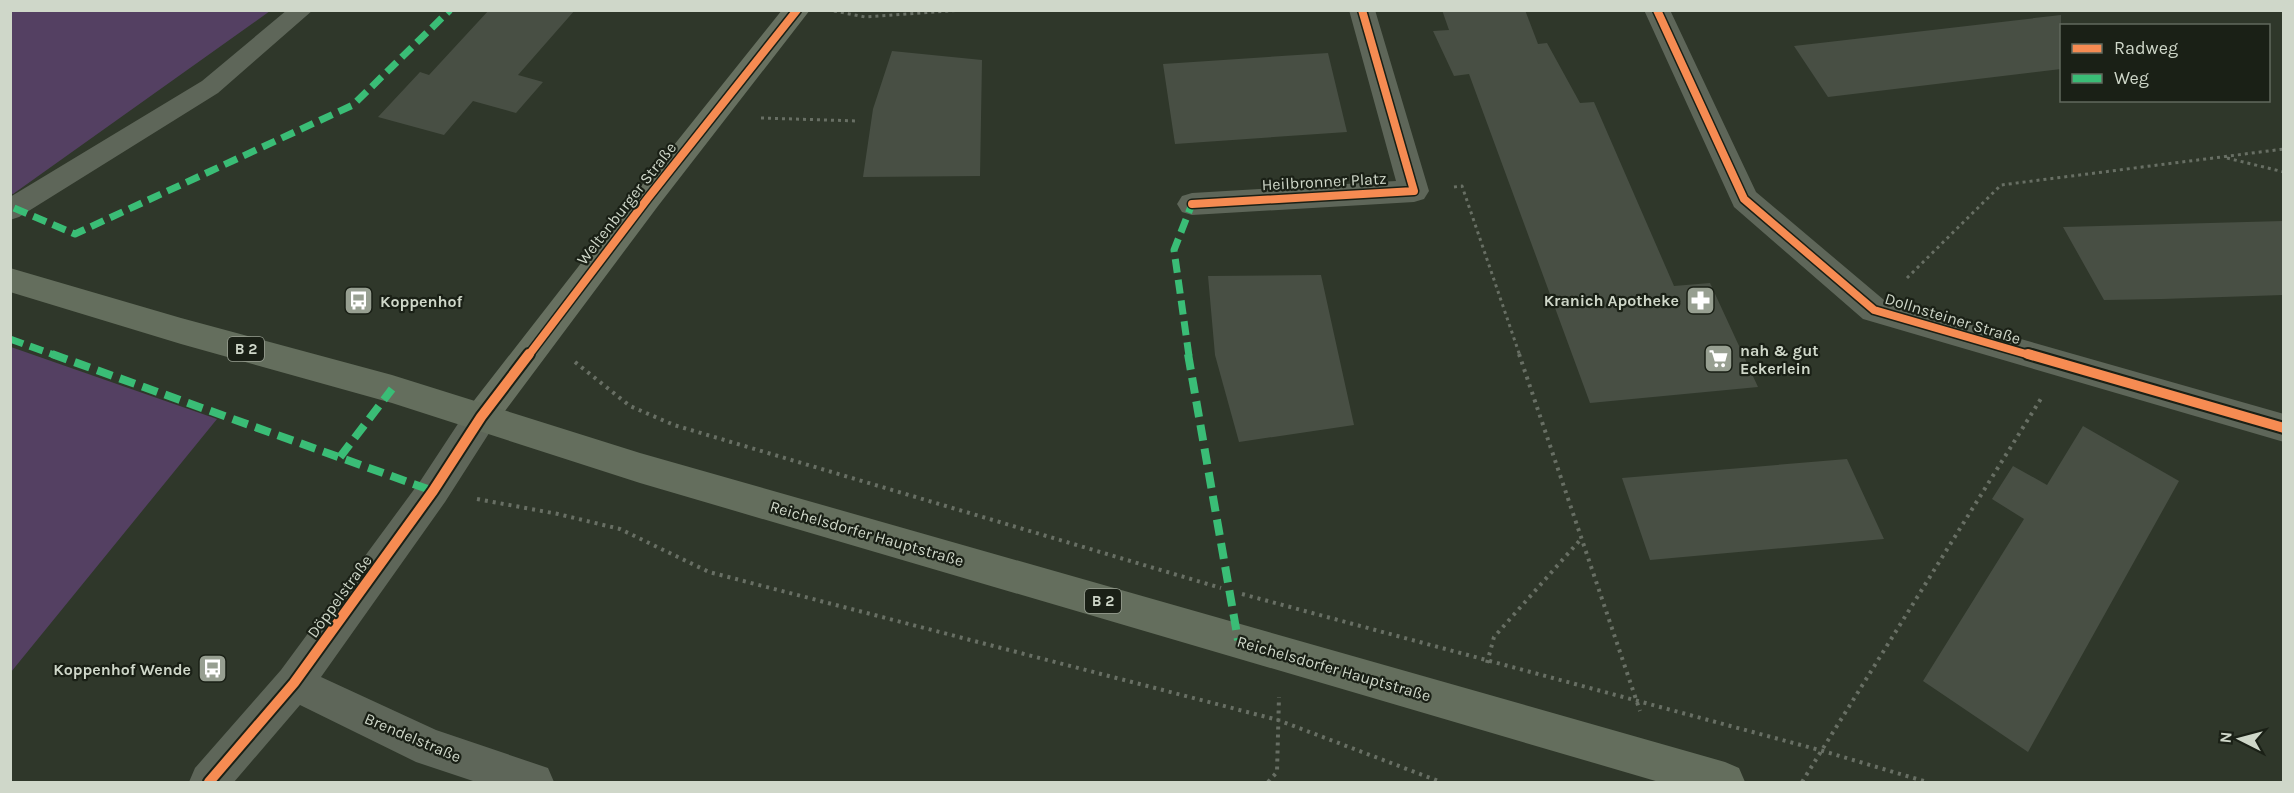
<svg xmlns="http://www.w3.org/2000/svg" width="2294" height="793" font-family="Karla,sans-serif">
	<rect width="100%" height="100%" fill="#2f372a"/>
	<path fill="#544062" d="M 10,11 L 11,10 L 270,11 L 13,194 L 10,193 Z
		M 11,347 L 217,419 L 11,672 L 10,347 Z"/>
	<path fill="#484f44" d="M 489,10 L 575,10 L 518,75 L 543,82 L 516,113 L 473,101 L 444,135 L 378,117 L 420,72 L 429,75 Z
		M 1442,10 L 1525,10 L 1538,44 L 1547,43 L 1580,103 L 1594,102 L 1674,286 L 1710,283 L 1758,387 L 1590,403 L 1469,74 L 1454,76 L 1433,31 L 1449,30 Z
		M 2061,15 L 2061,69 L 1828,97 L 1794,46 Z
		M 892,51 L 982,60 L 980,176 L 863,177 L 873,109 Z
		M 1328,53 L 1347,132 L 1175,144 L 1163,64 Z
		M 2283,221 L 2283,295 L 2162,299 L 2104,300 L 2063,227 Z
		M 1321,275 L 1354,425 L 1239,442 L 1215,355 L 1208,276 Z
		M 2083,426 L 2179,481 L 2028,752 L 1923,681 L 2024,519 L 1992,499 L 2013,466 L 2047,485 Z
		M 1847,459 L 1884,539 L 1650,560 L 1622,478 Z"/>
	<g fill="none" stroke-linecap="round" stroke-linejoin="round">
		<path stroke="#686f64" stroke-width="3" stroke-dasharray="3 4" stroke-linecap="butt" d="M 834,11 L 865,17 L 962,10
			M 761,118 L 859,121
			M 2227,158 L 2284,172
			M 1454,187 L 1462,186 L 1520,356
			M 1907,278 L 2001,185 L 2284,149"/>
		<path stroke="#686f64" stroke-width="4" stroke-dasharray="3 5" stroke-linecap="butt" d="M 1519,354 L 1640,711
			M 575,362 L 630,406 L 674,425 L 1221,588
			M 477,499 L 558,514 L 620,529 L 709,572 L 1278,720 L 1441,782
			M 1242,594 L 1823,751 L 1927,782
			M 1487,663 L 1494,637 L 1581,539
			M 1268,782 L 1277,772 L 1279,697
			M 1802,782 L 2042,397"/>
		<path fill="#5e6659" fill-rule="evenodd" d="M 287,10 L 313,10 L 218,93 L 19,217 L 10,220 L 10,197 L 202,81 Z"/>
		<path fill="#5e6659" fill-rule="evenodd" d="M 1349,10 L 1375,10 L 1429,191 L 1424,199 L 1414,202 L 1192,215 L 1182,212 L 1177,204 L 1182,196 L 1192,193 L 1396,181 Z
			M 1644,10 L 1670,10 L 1756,192 L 1884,300 L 2284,414 L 2284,442 L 1863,319 L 1734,207 Z
			M 481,403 L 493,407 L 498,417 L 493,427 L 445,502 L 321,677 L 436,730 L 548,768 L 554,782 L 476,782 L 416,762 L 300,705 L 234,782 L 189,782 L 195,768 L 281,670 L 421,480 L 469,407 Z"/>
		<path fill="#677060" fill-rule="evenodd" d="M 782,10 L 810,10 L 658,206 L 493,427 L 481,431 L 469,427 L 464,417 L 469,407 L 638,190 Z"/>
		<path fill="#646e5d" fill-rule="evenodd" d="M 10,268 L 181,318 L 392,375 L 640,453 L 1725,762 L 1739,768 L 1745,782 L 1659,782 L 640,483 L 392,403 L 181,344 L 10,292 Z"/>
		<path stroke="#3abd76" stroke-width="7" stroke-dasharray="14 7" stroke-linecap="butt" d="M 14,208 L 75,234 L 353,105 L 450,10
			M 10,339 L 57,356
			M 1189,356 L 1174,250 L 1192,204"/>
		<path stroke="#3abd76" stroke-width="8" stroke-dasharray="16 8" stroke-linecap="butt" d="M 52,354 L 433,491
			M 1188,354 L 1238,640
			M 340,457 L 392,389"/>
		<defs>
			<path id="cycleway-far1" d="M 1657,10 L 1744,199 L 1874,310 L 2033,356
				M 1192,204 L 1414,191 L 1362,10
				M 528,356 L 648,198 L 797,10"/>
			<path id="cycleway" d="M 2028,354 L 2284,428
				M 209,782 L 294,683 L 433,491 L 481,417 L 529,354"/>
		</defs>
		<use href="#cycleway-far1" stroke="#1a2016" stroke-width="11"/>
		<use href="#cycleway" stroke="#1a2016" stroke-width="14"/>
		<use href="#cycleway-far1" stroke="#f68b52" stroke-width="8"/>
		<use href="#cycleway" stroke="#f68b52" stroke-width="10"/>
	</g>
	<defs>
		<symbol id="pharmacy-square" viewBox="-11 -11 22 22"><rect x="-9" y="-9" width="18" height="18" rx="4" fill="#979f91" stroke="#1a2016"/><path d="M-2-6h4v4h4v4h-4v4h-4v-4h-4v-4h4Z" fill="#fff"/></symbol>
		<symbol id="bus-square" viewBox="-11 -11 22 22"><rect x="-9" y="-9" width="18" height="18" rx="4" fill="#979f91" stroke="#1a2016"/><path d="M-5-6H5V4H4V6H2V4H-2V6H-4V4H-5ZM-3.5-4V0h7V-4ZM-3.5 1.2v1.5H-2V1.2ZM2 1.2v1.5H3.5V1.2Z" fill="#fff"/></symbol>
		<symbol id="supermarket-square" viewBox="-11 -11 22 22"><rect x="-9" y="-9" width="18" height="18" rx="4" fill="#979f91" stroke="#1a2016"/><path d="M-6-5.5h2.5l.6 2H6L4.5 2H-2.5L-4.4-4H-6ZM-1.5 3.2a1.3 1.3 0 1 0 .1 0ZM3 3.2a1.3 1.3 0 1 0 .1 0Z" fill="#fff"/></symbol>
	</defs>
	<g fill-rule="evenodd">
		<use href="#pharmacy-square" x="1684" y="284" width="33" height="33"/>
		<use href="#bus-square" x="342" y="284" width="33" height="33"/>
		<use href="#supermarket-square" x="1702" y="342" width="33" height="33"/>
		<use href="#bus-square" x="196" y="652" width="33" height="33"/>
	</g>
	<g text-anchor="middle" stroke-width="4.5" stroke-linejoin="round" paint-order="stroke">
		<g fill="#1a2016" stroke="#99a093" stroke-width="1.5">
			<rect x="228" y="337" width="36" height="24" rx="4.5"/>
			<rect x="1085" y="589" width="36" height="24" rx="4.5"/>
		</g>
		<g font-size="15" font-weight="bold" fill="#cfd7c9">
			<text x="246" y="354">B 2</text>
			<text x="1103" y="606">B 2</text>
		</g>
		<g font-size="16" fill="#cfd7c9" stroke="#1a2016">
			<text transform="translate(1324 181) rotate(-3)" y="6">Heilbronner Platz</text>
			<text transform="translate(626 203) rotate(-52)" y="6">Weltenburger Straße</text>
			<text transform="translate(1953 318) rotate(17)" y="6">Dollnsteiner Straße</text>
			<text transform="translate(867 533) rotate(16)" y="6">Reichelsdorfer Hauptstraße</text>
			<text transform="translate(339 596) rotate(-54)" y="6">Döppelstraße</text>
			<text transform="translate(1334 668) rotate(16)" y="6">Reichelsdorfer Hauptstraße</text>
			<text transform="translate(413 737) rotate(23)" y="6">Brendelstraße</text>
		</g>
		<g font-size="16" font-weight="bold" fill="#cfd7c9" stroke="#1a2016" text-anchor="end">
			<text x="1679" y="306">Kranich Apotheke</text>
			<text x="380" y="307" text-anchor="start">Koppenhof</text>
			<text x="1740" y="356" text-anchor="start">nah &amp; gut<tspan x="1740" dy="18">Eckerlein</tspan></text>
			<text x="191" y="675">Koppenhof Wende</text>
		</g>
	</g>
	<rect width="2294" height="793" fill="none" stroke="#cfd7c9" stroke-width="24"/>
	<rect x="2060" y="24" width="210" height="78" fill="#1a2016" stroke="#62695e" stroke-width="1.5"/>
	<rect x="2072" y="44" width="30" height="9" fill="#f68b52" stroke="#62695e" stroke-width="1.5"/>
	<text x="2114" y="54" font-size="18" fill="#cfd7c9">Radweg</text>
	<rect x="2072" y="74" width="30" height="9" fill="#3abd76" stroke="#62695e" stroke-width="1.5"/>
	<text x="2114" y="84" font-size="18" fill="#cfd7c9">Weg</text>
	<g transform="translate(2240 739) rotate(276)" stroke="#1a2016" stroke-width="4.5" paint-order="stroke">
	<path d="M0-4.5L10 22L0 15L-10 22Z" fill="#cfd7c9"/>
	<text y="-9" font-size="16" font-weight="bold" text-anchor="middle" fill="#cfd7c9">N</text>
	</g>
</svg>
